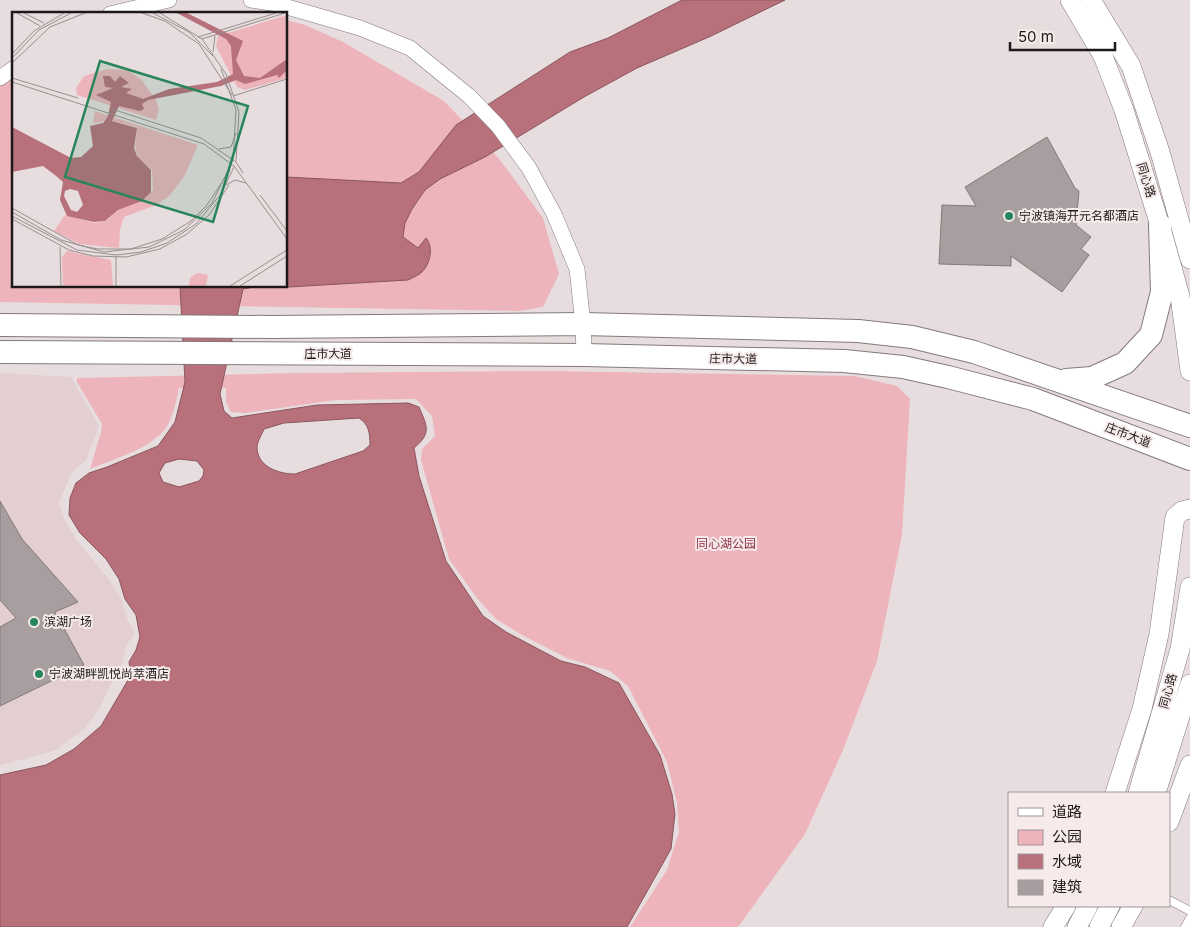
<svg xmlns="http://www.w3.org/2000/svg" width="1190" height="927" font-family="Inter,'Noto Sans SC',sans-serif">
	<rect width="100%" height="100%" fill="#e8ddde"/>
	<path fill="#e3cfd1" d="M 0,373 L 71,377 L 99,426 L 86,460 L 72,472 L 59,502 L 64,519 L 76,539 L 110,581 L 122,601 L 128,621 L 135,633 L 126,646 L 121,670 L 114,678 L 100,707 L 84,729 L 56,750 L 2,765 L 0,765 Z"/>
	<path fill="#edb4bb" d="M 286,20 L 305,25 L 343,42 L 444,101 L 500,160 L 543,218 L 559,274 L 543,307 L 519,311 L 0,302 L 0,85 L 14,76 L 14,286 L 286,286 Z
		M 546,371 L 854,376 L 897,386 L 910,399 L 902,534 L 877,661 L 843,750 L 805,834 L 738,927 L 630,927 L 667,870 L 679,832 L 677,803 L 667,762 L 628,686 L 610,671 L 567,658 L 522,635 L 496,619 L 477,598 L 449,559 L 421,460 L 422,449 L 435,436 L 432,416 L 416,399 L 336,400 L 245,413 L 231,412 L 226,402 L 226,388 L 179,388 C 176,401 174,414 167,426 C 154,448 113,459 90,469 L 101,432 L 102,424 L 77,382 L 77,378 L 294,373 Z"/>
	<path fill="#b8707b" stroke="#8a565e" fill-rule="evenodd" d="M 682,0 L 785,0 L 709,37 L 637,68 L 584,97 L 485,157 L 440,179 L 425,190 L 412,209 L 405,223 L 403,237 L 418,248 L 426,238 C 434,247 430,264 422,272 C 419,275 412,278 408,280 L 289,287 L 270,286 L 286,286 L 286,177 L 401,183 L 419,172 L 456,125 L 570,52 L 608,38 Z
		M 180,286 L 260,286 L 243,289 L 220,394 L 224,411 L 232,418 L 317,405 L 408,403 L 419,407 C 427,426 432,433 414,448 L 419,476 L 446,561 L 483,616 L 506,632 L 561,661 L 585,667 L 619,683 L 660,755 L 672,794 L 675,814 L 671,849 L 627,927 L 0,927 L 0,775 L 46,765 L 74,749 L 101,726 L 131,675 L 129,662 L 136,650 L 140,637 L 136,615 L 125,599 L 119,579 L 106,559 L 80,533 L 69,515 L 70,498 L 76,483 L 89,473 L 107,467 L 158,446 L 175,422 L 185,382 ZM 359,418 C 369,424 370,434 370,445 L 363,451 L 295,474 C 279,474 257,467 257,447 C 257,442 262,434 264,429 L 284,423 ZM 179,459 L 197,461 L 204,470 L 203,476 L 199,481 L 179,487 L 163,482 L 159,473 L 165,463 Z"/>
	<path fill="#a89e9f" stroke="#83797a" d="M 1047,137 L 1075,188 L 1079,191 L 1076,225 L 1091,237 L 1081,249 L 1089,255 L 1062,292 L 1011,256 L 1011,266 L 939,264 L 942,205 L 976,206 L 965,187 Z
		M 0,501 L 22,539 L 78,602 L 55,612 L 84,665 L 0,706 L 0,627 L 16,618 L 0,600 Z"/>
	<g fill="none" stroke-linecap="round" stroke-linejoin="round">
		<defs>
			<path id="service" d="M 1169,900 L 1190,911
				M 1185,927 L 1190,918"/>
			<path id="minor" d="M 251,0 L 277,4 L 360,28 L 410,48 L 469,96 L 498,126 L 529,168 L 554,214 L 577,269 L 583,324 L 584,355
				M 110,14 L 169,0
				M 0,78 L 14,68"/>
			<path id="tertiary" d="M 1070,0 L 1103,56 L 1124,110 L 1162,232 L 1180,296 L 1190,371
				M 1091,0 L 1131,66 L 1160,152 L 1190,259
				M 1115,793 L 1142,709 L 1159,634 L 1175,517 L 1182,511 L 1190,509
				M 1138,793 L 1180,649 L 1190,587
				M 1156,793 L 1190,684
				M 1169,822 L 1190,765
				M 1053,927 L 1066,906
				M 1077,927 L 1088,906
				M 1099,927 L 1110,906
				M 1121,927 L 1133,906"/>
			<path id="secondary" d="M 0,325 L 272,327 L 583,324 L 858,331 L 912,337 L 974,352 L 1190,426
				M 0,352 L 584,355 L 844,361 L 903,367 L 948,377 L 1033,399 L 1190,459
				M 1066,380 L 1092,378 L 1125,363 L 1151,335 L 1162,292 L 1160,225"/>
		</defs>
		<use href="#service" stroke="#847a7b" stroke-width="9"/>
		<use href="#minor" stroke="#847a7b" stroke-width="16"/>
		<use href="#tertiary" stroke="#847a7b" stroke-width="20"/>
		<use href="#secondary" stroke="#847a7b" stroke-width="24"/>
		<use href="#service" stroke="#fff" stroke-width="8"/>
		<use href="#minor" stroke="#fff" stroke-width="15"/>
		<use href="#tertiary" stroke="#fff" stroke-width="19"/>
		<use href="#secondary" stroke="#fff" stroke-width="22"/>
	</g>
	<g fill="#28855b" stroke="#f6eaeb" stroke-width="2">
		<circle cx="1009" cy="216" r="5"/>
		<circle cx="34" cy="622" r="5"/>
		<circle cx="39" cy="674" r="5"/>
	</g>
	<g text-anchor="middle" stroke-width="4" stroke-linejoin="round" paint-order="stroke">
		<g font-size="12" fill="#1d1919" stroke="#f6eaeb">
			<text transform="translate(1146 180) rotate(73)" y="4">同心路</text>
			<text x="328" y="358">庄市大道</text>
			<text transform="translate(733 359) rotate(1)" y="4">庄市大道</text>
			<text transform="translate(1128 435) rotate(21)" y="4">庄市大道</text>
			<text transform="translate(1168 691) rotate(-75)" y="4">同心路</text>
		</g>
		<g font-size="12" fill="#1d1919" stroke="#f6eaeb" text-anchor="start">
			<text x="1019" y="220">宁波镇海开元名都酒店</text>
			<text x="44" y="626">滨湖广场</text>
			<text x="49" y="678">宁波湖畔凯悦尚萃酒店</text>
		</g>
		<g font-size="12" fill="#8c3347" stroke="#f6eaeb">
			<text x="726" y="548">同心湖公园</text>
		</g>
	</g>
	<g transform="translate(12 12)">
		<rect width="275" height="275" fill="#e8ddde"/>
		<path d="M 275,3 L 275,66 L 233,78 L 225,75 L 204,34 L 206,24 ZM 95,57 L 115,58 L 129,67 L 144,88 L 147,97 L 144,108 L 65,83 L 64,76 L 72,64 ZM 83,99 L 186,133 L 172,165 L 157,184 L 144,193 L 112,205 L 108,217 L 107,236 L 67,232 L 42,219 L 53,203 L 83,211 L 94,209 L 106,198 L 130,189 L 141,178 L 140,158 L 126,145 L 123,136 L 125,115 L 101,109 L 96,104 L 90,110 L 81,111 ZM 55,239 L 99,248 L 101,274 L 51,274 L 50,245 ZM 185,261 L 196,263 L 194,274 L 177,274 L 178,266 Z" fill="#edb4bb"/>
		<path d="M 165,1 L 175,1 L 231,29 L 224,48 L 232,64 L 248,66 L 275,47 L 275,58 L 267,66 L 265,63 L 233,72 L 224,68 L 209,74 L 136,88 L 130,92 L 132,97 L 128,99 L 107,94 L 100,109 L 125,116 L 122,136 L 125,144 L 139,158 L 139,180 L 130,189 L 106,198 L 93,209 L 82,210 L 55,204 L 48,188 L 51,170 L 43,163 L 31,154 L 0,160 L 0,115 L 59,146 L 69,145 L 81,134 L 78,114 L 91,111 L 96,104 L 99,90 L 84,83 L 101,76 L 93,75 L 91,64 L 98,64 L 103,70 L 108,64 L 117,71 L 109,75 L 120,77 L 114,81 L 131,87 L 157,77 L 205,70 L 221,62 L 219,34 L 214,27 ZM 58,177 L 66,179 L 71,193 L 65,200 L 59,198 L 52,184 L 53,179 Z" fill="#b8707b" fill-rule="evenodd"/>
		<path fill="none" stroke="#978f8f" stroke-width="1" d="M 5,1 L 28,14M 12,1 L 32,11M 130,1 L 153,9 L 187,32 L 220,83M 141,1 L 177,20 L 201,44M 148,1 L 190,27 L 214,62 L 227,100 L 224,149M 186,25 L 264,1M 190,27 L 273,1M 201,40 L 203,24M 0,42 L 22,19 L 52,1M 0,46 L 27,18 L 59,1M 0,51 L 38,15 L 73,1M 0,66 L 66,86M 0,70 L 192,132 L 222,154 L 275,227M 221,84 L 275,67M 100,97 L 189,126 L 224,150 L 231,161M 207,137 L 219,135 L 224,121M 214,173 L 223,168 L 234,171M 248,183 L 275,219M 0,196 L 66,233 L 86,237 L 119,237 L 150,227 L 179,209 L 195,193 L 218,158M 0,200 L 49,228 L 92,240 L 137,235 L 172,218 L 200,191 L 221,148 L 224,98 L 209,57M 0,204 L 65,238 L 104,243 L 129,240 L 155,231 L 184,212 L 209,182 L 222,155M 0,207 L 57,238 L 81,244 L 114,245 L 148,237 L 175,222 L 197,203 L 217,173M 48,235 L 49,274M 104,274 L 104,245M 218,274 L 275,238M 228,274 L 275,244"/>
		<path fill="#28855b" fill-opacity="0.15" stroke="#28855b" stroke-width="2.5" d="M 88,49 L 236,94 L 201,210 L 53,165 Z"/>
		<rect width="275" height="275" fill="none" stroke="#1d1919" stroke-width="2.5"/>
	</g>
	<rect x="1008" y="792" width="162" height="115" fill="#f6eaeb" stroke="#9f9697"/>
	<rect x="1018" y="808" width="25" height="8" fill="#ffffff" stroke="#9f9697"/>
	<text x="1052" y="817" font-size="15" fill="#1d1919">道路</text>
	<rect x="1018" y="830" width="25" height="15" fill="#edb4bb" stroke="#9f9697"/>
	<text x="1052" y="842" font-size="15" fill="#1d1919">公园</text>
	<rect x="1018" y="854" width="25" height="15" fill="#b8707b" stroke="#9f9697"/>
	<text x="1052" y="867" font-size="15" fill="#1d1919">水域</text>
	<rect x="1018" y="880" width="25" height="15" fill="#a89e9f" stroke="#9f9697"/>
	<text x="1052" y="892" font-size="15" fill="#1d1919">建筑</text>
	<path d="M1010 42v8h105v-8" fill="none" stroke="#1d1919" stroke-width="2.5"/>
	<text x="1018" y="42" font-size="15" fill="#1d1919" stroke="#f6eaeb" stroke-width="4" paint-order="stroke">50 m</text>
</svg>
